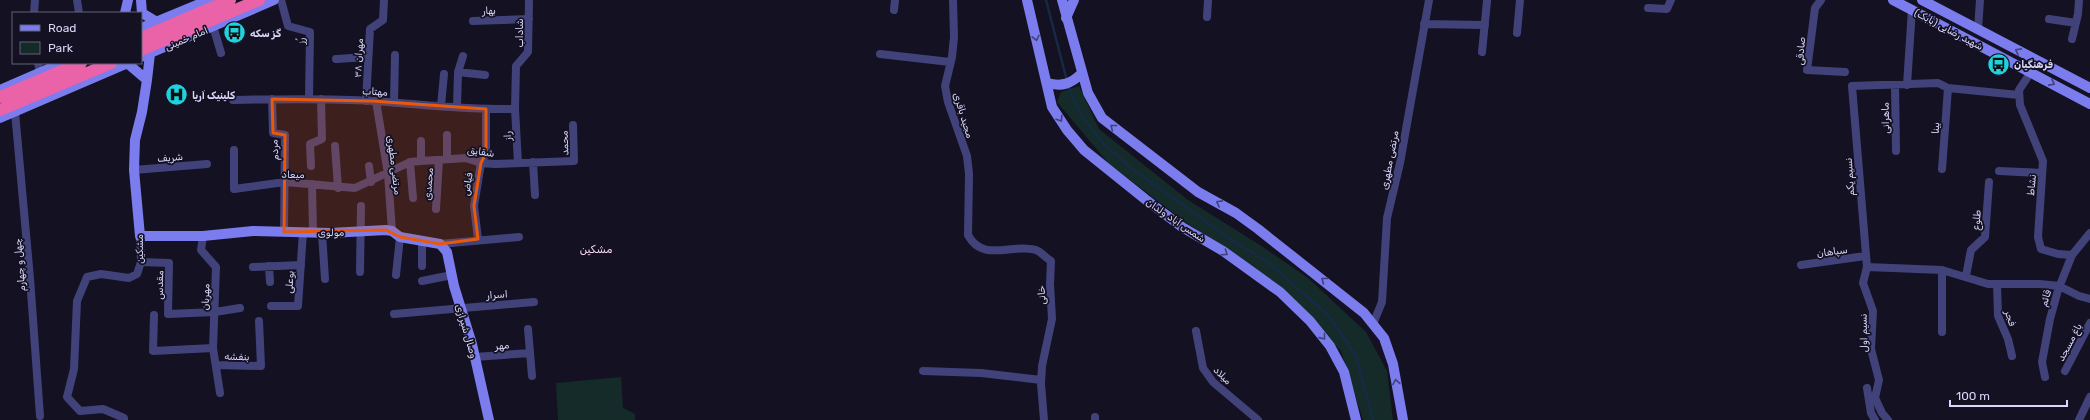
<svg xmlns="http://www.w3.org/2000/svg" width="2090" height="420" font-family="Rubik,'Noto Naskh Arabic',sans-serif">
	<rect width="100%" height="100%" fill="#131122"/>
	<path fill="#152b29" d="M 1079,86 L 1099,129 L 1188,200 L 1260,245 L 1308,278 L 1366,332 L 1387,371 L 1393,420 L 1363,420 L 1341,351 L 1277,284 L 1184,221 L 1109,164 L 1057,102 L 1061,92 Z
		M 621,377 L 623,408 L 635,414 L 635,420 L 558,420 L 556,383 Z"/>
	<g fill="none" stroke-linecap="round" stroke-linejoin="round">
		<path stroke="#162a46" stroke-width="2.5" d="M 1046,0 L 1067,81
			M 1068,86 L 1081,115 L 1103,143 L 1131,168 L 1232,240 L 1269,263 L 1329,316 L 1356,356 L 1373,420"/>
		<path stroke="#42427a" stroke-width="8" d="M 77,0 L 79,13
			M 281,0 L 288,26 L 310,32 L 309,99
			M 953,0 L 954,37 L 952,57 L 945,86 L 948,102 L 967,156 L 969,174 L 968,235 C 983,263 1011,243 1036,250 C 1041,252 1046,258 1051,261 L 1050,284 L 1052,319 L 1042,366 L 1041,384 L 1044,420
			M 1821,0 L 1815,8 L 1807,70 L 1845,72
			M 1648,8 L 1667,9 L 1671,0
			M 894,10 L 895,0
			M 34,13 L 35,0
			M 1207,17 L 1208,0
			M 2049,19 L 2076,23
			M 473,21 L 529,19
			M 1424,24 L 1485,25
			M 213,26 L 221,53
			M 1978,29 L 1980,0
			M 1517,33 L 1520,0
			M 2072,39 L 2078,14 L 2079,0
			M 1482,52 L 1487,1
			M 880,54 L 950,62
			M 336,59 L 368,57
			M 38,63 L 40,72
			M 458,72 L 485,75
			M 2031,72 L 2019,90 L 2020,105 L 2043,161 L 2038,237 L 2041,249 L 2058,254 L 2072,255
			M 1895,85 L 1896,151
			M 1907,85 L 1912,9
			M 272,99 L 273,133 L 285,135 L 284,232
			M 233,100 C 280,99 326,98 373,101 C 420,104 467,110 515,109
			M 366,101 L 370,29 L 383,20 L 384,0
			M 376,101 L 388,174 L 392,231
			M 394,103 L 395,55
			M 441,106 L 444,74
			M 457,107 L 458,72 L 463,56
			M 15,112 L 30,278 L 40,416
			M 447,135 L 447,159
			M 335,146 L 338,188
			M 234,150 L 234,189 L 285,182 L 355,188 L 410,162 L 421,161 L 466,158 L 481,163 L 495,164 L 574,161 L 573,125
			M 421,161 L 421,141
			M 410,162 L 413,198
			M 533,162 L 535,195
			M 518,163 L 515,109 L 516,66 L 528,52 L 529,0
			M 311,166 L 310,144 L 322,139 L 321,99
			M 369,166 L 371,182
			M 1942,169 L 1948,88
			M 134,170 L 207,164
			M 1999,171 L 2042,173
			M 312,184 L 313,232
			M 436,209 L 439,160
			M 322,233 L 325,279
			M 203,236 L 201,250 L 216,267 L 213,348 L 220,393
			M 478,239 L 474,206 L 481,163 L 486,153 L 486,109
			M 422,240 L 422,266
			M 440,244 L 519,237
			M 141,262 L 169,263 L 168,314 L 215,312 L 240,308
			M 1801,265 L 1865,256
			M 269,266 L 270,282
			M 253,267 L 301,265
			M 1867,267 L 1942,270 L 1988,284 L 2040,284 L 2059,286 L 2079,296 L 2090,299
			M 1942,270 L 1942,332
			M 360,272 L 361,206
			M 396,275 L 400,237
			M 1966,276 L 1971,250 L 1985,237 L 1989,182
			M 422,281 L 452,275
			M 1997,284 L 1998,316 L 2008,339 L 2012,356
			M 271,306 L 298,306 L 303,232
			M 394,314 L 534,302
			M 154,315 L 153,351 L 213,348
			M 1373,324 L 1382,302 L 1387,218 L 1400,163 L 1429,0
			M 528,329 L 532,376
			M 1196,331 L 1203,368 L 1213,382 L 1258,420
			M 475,357 L 530,353
			M 216,365 L 261,366 L 259,321
			M 923,371 L 981,373 L 1041,380
			M 2065,371 L 2090,323
			M 2045,377 L 2042,362 L 2050,319 L 2058,290 L 2072,255 L 2090,233
			M 1867,388 L 1871,413 L 1875,420
			M 1095,417 L 1095,420
			M 124,420 L 124,418 L 103,409 L 80,411 L 67,397 L 74,369 L 77,301 L 87,277 L 101,274 L 129,278 L 137,274 L 141,262 L 140,236
			M 1888,420 L 1882,413 L 1875,398 L 1879,380 L 1871,349 L 1873,311 L 1863,283 L 1867,267 L 1852,86 L 1938,83 L 1948,88 L 2019,95
			M 2079,420 L 2090,397"/>
		<path stroke="#7b7ced" stroke-width="10" d="M 141,0 L 142,13 L 157,22
			M 1027,0 L 1052,107 L 1067,130 L 1084,150 L 1145,199 L 1182,227 L 1223,251 L 1280,292 L 1310,321 L 1330,346 L 1344,372 L 1356,420
			M 1062,0 L 1088,93 L 1102,118 L 1198,192 L 1236,213 L 1258,229 L 1364,313 L 1384,338 L 1393,364 L 1403,420
			M 1893,0 L 2090,104
			M 1922,0 L 2090,88
			M 125,13 L 128,0
			M 1066,18 L 1074,0
			M 141,28 L 209,0
			M 141,57 L 274,0
			M 127,63 L 147,80 L 150,54
			M 147,80 L 142,112 L 135,140 L 134,170 L 140,236 L 203,236 L 253,231 L 330,233 L 386,230 L 392,231 L 400,237 L 440,244 L 447,252 L 454,286 L 472,344 L 489,420
			M 1047,83 C 1062,87 1071,84 1082,73
			M 0,90 L 62,63
			M 0,118 L 128,63"/>
		<path stroke="#ea62a8" stroke-width="12" d="M 141,38 L 230,0
			M 141,50 L 259,0
			M 0,97 L 81,63
			M 0,110 L 111,63"/>
	</g>
	<defs><path id="oneway-chevron" d="M-2-3.5L2.5 0L-2 3.5" fill="none" stroke-width="1.6" stroke-linecap="round" stroke-linejoin="round"/></defs>
	<g stroke="#42417d">
		<use href="#oneway-chevron" transform="translate(1036 38) rotate(77)"/>
		<use href="#oneway-chevron" transform="translate(2018 51) rotate(-152)"/>
		<use href="#oneway-chevron" transform="translate(2052 83) rotate(28)"/>
		<use href="#oneway-chevron" transform="translate(1060 119) rotate(57)"/>
		<use href="#oneway-chevron" transform="translate(1113 127) rotate(-142)"/>
		<use href="#oneway-chevron" transform="translate(1219 203) rotate(-152)"/>
		<use href="#oneway-chevron" transform="translate(1225 253) rotate(34)"/>
		<use href="#oneway-chevron" transform="translate(1324 280) rotate(-143)"/>
		<use href="#oneway-chevron" transform="translate(1323 337) rotate(51)"/>
		<use href="#oneway-chevron" transform="translate(1396 382) rotate(-100)"/>
	</g>
	<path fill="#e8590c" fill-opacity="0.2" stroke="#e8590c" stroke-width="3" stroke-linejoin="round" d="M 272,99 L 372,101 L 486,109 L 486,153 L 481,163 L 474,206 L 478,239 L 440,244 L 400,237 L 386,230 L 284,232 L 285,135 L 273,133 Z"/>
	<defs>
		<symbol id="bus-disc" viewBox="-11 -11 22 22"><circle r="9.5" fill="#1ed2de" stroke="#131122"/><path d="M-5-6H5V4H4V6H2V4H-2V6H-4V4H-5ZM-3.5-4V0h7V-4ZM-3.5 1.2v1.5H-2V1.2ZM2 1.2v1.5H3.5V1.2Z" fill="#111"/></symbol>
		<symbol id="hospital-disc" viewBox="-11 -11 22 22"><circle r="9.5" fill="#1ed2de" stroke="#131122"/><path d="M-5-5h3v3.5h4V-5h3V5h-3V1.5h-4V5h-3Z" fill="#111"/></symbol>
	</defs>
	<g fill-rule="evenodd">
		<use href="#bus-disc" x="222" y="20" width="25" height="25"/>
		<use href="#bus-disc" x="1986" y="52" width="25" height="25"/>
		<use href="#hospital-disc" x="164" y="82" width="25" height="25"/>
	</g>
	<g text-anchor="middle" stroke-width="3.5" stroke-linejoin="round" paint-order="stroke">
		<g font-size="10" fill="#dad7fa" stroke="#131122">
			<text transform="translate(489 10) rotate(-2)" y="4">بهار</text>
			<text transform="translate(1949 29) rotate(28)" y="4">شهید رضایی (بابک)</text>
			<text transform="translate(519 33) rotate(-90)" y="4">شاداب</text>
			<text transform="translate(186 38) rotate(-23)" y="4">امام خمینی</text>
			<text transform="translate(300 41) rotate(-90)" y="4">رُز</text>
			<text transform="translate(1800 51) rotate(-86)" y="4">صادقی</text>
			<text transform="translate(358 58) rotate(-87)" y="4">مهران ۳۸</text>
			<text transform="translate(375 91) rotate(3)" y="4">مهتاب</text>
			<text transform="translate(964 115) rotate(73)" y="4">مجید باقری</text>
			<text transform="translate(1885 118) rotate(-91)" y="4">ماهرانی</text>
			<text transform="translate(1935 128) rotate(-85)" y="4">بینا</text>
			<text transform="translate(507 136) rotate(-93)" y="4">راز</text>
			<text transform="translate(564 143) rotate(-92)" y="4">محمد</text>
			<text transform="translate(274 150) rotate(-94)" y="4">مردم</text>
			<text transform="translate(481 151) rotate(8)" y="4">شقایق</text>
			<text transform="translate(170 157) rotate(-5)" y="4">شریف</text>
			<text transform="translate(1389 160) rotate(-79)" y="4">مرتضی مطهری</text>
			<text transform="translate(395 165) rotate(83)" y="4">مرتضی مطهری</text>
			<text transform="translate(293 174) rotate(1)" y="4">میعاد</text>
			<text transform="translate(1849 177) rotate(-94)" y="4">نسیم یکم</text>
			<text transform="translate(428 184) rotate(-86)" y="4">محمدی</text>
			<text transform="translate(467 184) rotate(-81)" y="4">فیاض</text>
			<text transform="translate(2031 185) rotate(-85)" y="4">نشاط</text>
			<text transform="translate(1176 220) rotate(34)" y="4">شمس آباد ولدان</text>
			<text transform="translate(1976 220) rotate(-86)" y="4">طلوع</text>
			<text transform="translate(331 232) rotate(-1)" y="4">مولوی</text>
			<text transform="translate(139 249) rotate(-90)" y="4">مشکین</text>
			<text transform="translate(1832 251) rotate(-8)" y="4">سپاهان</text>
			<text transform="translate(19 265) rotate(-95)" y="4">چهل و چهارم</text>
			<text transform="translate(289 282) rotate(-86)" y="4">بوعلی</text>
			<text transform="translate(159 285) rotate(-89)" y="4">مقدس</text>
			<text transform="translate(497 294) rotate(-4)" y="4">اسرار</text>
			<text transform="translate(1041 295) rotate(-93)" y="4">خانی</text>
			<text transform="translate(205 297) rotate(-88)" y="4">مهربان</text>
			<text transform="translate(2045 298) rotate(-74)" y="4">قائم</text>
			<text transform="translate(2011 318) rotate(73)" y="4">فجر</text>
			<text transform="translate(467 331) rotate(74)" y="4">وصال شیرازی</text>
			<text transform="translate(1863 333) rotate(-91)" y="4">نسیم اول</text>
			<text transform="translate(2069 342) rotate(-62)" y="4">باغ مسجد</text>
			<text transform="translate(502 345) rotate(-4)" y="4">مهر</text>
			<text transform="translate(237 356) rotate(2)" y="4">بنفشه</text>
			<text transform="translate(1223 375) rotate(45)" y="4">میلاد</text>
		</g>
		<g font-size="10" font-weight="bold" fill="#dad7fa" stroke="#131122" text-anchor="start">
			<text x="250" y="37">گز سکه</text>
			<text x="2014" y="68">فرهنگیان</text>
			<text x="192" y="99">کلینیک آریا</text>
		</g>
		<g font-size="11" fill="#fad9ef" stroke="#131122">
			<text x="596" y="253">مشکین</text>
		</g>
	</g>
	<rect x="12" y="12" width="130" height="52" fill="#131122" stroke="#636078"/>
	<rect x="20" y="25" width="20" height="6" fill="#7b7ced" stroke="#636078"/>
	<text x="48" y="32" font-size="12" fill="#dad7fa">Road</text>
	<rect x="20" y="42" width="20" height="12" fill="#152b29" stroke="#636078"/>
	<text x="48" y="52" font-size="12" fill="#dad7fa">Park</text>
	<path d="M1950 400v6h117v-6" fill="none" stroke="#dad7fa" stroke-width="2"/>
	<text x="1956" y="400" font-size="12" fill="#dad7fa" stroke="#131122" stroke-width="3" paint-order="stroke">100 m</text>
</svg>
